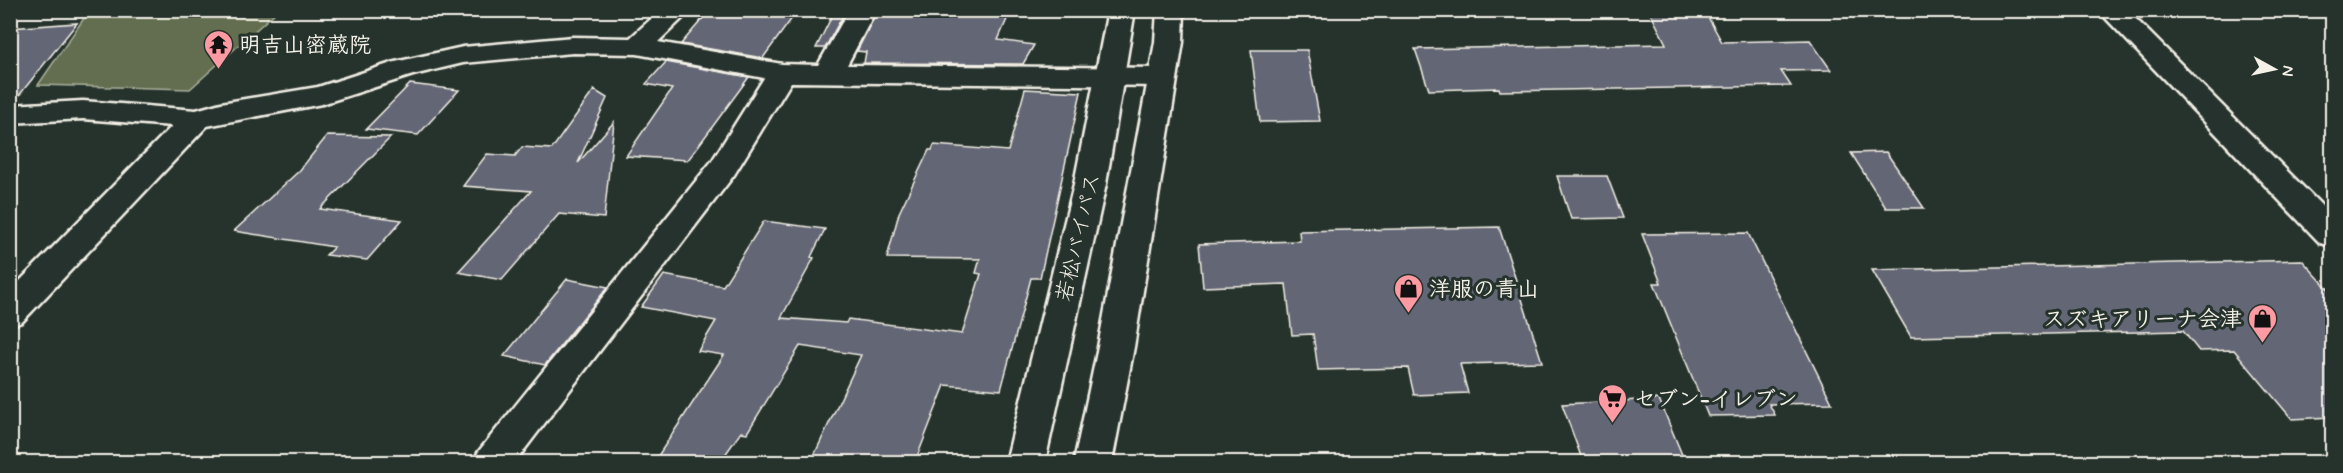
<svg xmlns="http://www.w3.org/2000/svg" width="2343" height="473" font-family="Mynerve,'Klee One',sans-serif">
	<rect width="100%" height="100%" fill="#26332d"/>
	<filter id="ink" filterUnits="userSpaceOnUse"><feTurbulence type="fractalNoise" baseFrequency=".0167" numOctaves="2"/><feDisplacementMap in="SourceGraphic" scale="12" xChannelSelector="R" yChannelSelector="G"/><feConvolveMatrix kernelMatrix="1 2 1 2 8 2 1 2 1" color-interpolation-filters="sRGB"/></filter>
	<g filter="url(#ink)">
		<path fill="#626e50" stroke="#abb09c" stroke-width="1.5" d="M 89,11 L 89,10 L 277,11 L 190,89 L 38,85 Z"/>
		<path fill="#646674" stroke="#f4f1e8" stroke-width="1.5" d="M 710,10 L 798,10 L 763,58 L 681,44 Z
			M 835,10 L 846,10 L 825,48 L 816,48 Z
			M 878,10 L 1011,10 L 998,40 L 1034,45 L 1023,64 L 864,63 L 866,52 L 857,51 Z
			M 1649,10 L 1704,10 L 1722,42 L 1810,40 L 1831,70 L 1781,71 L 1791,86 L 1500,91 L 1499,88 L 1429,90 L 1415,49 L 1666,44 Z
			M 77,23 L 13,103 L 10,103 L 10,28 Z
			M 1251,50 L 1307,50 L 1320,121 L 1260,122 Z
			M 666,62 L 749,77 L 688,160 L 626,156 L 672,89 L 646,84 Z
			M 410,84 L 459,90 L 418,135 L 366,129 Z
			M 1025,89 L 1081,92 L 1040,278 L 1031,278 L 1001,390 L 945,385 L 915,462 L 811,462 L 861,355 L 800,346 L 747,433 L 741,432 L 720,462 L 654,462 L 724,355 L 698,351 L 716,321 L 641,307 L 664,275 L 723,286 L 764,221 L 825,229 L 811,257 L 814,258 L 781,318 L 846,323 L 848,319 L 962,334 L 981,274 L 976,273 L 980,259 L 887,258 L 899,213 L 929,150 L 932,150 L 934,145 L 1008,151 Z
			M 594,90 L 607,98 L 578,163 L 614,122 L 604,218 L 559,214 L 502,280 L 458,272 L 531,191 L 463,186 L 487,154 L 515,156 L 522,147 L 552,149 Z
			M 327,136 L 391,137 L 320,209 L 402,220 L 367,260 L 326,255 L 334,247 L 234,231 L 300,170 Z
			M 1886,152 L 1924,208 L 1886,208 L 1851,153 Z
			M 1557,176 L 1607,176 L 1623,218 L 1571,219 Z
			M 1499,227 L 1542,362 L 1460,364 L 1468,393 L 1414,395 L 1408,368 L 1318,370 L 1313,334 L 1292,335 L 1286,284 L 1203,287 L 1199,244 L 1300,241 L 1299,231 Z
			M 1748,233 L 1832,403 L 1769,404 L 1775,415 L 1708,416 L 1654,283 L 1661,283 L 1642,234 Z
			M 2302,260 L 2332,293 L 2332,417 L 2292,419 L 2234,350 L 2199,351 L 2183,331 L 1911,337 L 1872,270 Z
			M 567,279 L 608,287 L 545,365 L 504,356 Z
			M 1659,399 L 1685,462 L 1583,462 L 1562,404 Z"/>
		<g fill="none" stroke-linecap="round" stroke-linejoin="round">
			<defs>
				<path id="minor" d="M 661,10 L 691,10 L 658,42 L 782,64 L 818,65 L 849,10 L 876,10 L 847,65 L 1162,68 L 1172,71 L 1176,77 L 1172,83 L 1162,86 L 791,82 L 734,175 L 515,462 L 473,462 L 479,451 L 712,161 L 764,78 L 637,54 L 573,53 L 463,63 L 413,75 L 322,104 L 207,126 L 22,322 L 10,326 L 10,291 L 172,126 L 83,119 L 10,123 L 10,105 L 83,101 L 196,110 L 221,103 L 318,87 L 395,62 L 463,47 L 573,37 L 630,38 Z
					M 2098,10 L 2127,10 L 2332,216 L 2332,246 L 2320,243 Z"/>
				<path id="trunk" d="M 1108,10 L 1135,10 L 1106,184 L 1045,462 L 1006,462 L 1074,184 Z
					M 1157,10 L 1184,10 L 1183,42 L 1134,347 L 1112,462 L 1074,462 L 1098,347 L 1155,42 Z"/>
			</defs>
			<use href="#minor" stroke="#f4f1e8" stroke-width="5"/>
			<use href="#trunk" stroke="#f4f1e8" stroke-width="5"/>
			<use href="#minor" fill="#26332d" fill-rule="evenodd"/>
			<use href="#trunk" fill="#26332d" fill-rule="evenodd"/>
		</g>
	</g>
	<defs>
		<symbol id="temple-pin" viewBox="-11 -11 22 30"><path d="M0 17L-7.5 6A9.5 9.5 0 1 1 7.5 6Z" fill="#ff9aa2" stroke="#26332d"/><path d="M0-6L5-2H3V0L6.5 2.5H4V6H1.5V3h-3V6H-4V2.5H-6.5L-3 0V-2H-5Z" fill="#111"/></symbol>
		<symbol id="shop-pin" viewBox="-11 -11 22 30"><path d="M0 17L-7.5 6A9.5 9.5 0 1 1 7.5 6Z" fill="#ff9aa2" stroke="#26332d"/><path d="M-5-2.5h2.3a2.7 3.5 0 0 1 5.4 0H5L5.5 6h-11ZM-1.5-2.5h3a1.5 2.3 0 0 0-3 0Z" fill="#111"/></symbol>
		<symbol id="supermarket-pin" viewBox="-11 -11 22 30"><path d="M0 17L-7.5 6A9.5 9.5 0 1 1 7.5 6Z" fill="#ff9aa2" stroke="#26332d"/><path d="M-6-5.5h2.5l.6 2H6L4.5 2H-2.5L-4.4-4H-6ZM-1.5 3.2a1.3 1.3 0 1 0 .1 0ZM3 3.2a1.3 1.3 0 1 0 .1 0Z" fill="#111"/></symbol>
	</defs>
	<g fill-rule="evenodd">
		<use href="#temple-pin" x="202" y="28" width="33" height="45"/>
		<use href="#shop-pin" x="1392" y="272" width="33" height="45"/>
		<use href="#shop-pin" x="2246" y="302" width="33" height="45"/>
		<use href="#supermarket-pin" x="1596" y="382" width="33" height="45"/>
	</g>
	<g text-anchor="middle" stroke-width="6" stroke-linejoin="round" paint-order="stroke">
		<g font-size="22" font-weight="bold" fill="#f4f1e8" stroke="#26332d" text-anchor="start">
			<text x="239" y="52">明吉山密蔵院</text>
			<text x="1429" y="296">洋服の青山</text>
			<text x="2242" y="326" text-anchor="end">スズキアリーナ会津</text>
			<text x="1634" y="406">セブン-イレブン</text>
		</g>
		<g font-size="22" fill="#f4f1e8" stroke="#26332d">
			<text transform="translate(1077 237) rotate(-77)" y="8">若松バイパス</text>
		</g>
	</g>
	<rect width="2343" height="473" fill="none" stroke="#26332d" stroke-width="36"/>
	<rect x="18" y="18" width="2307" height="437" fill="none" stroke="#f4f1e8" stroke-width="2" filter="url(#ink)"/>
	<g transform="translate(2274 69) rotate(98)" stroke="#26332d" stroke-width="4.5" paint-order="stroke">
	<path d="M0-4.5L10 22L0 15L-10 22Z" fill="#f4f1e8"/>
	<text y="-9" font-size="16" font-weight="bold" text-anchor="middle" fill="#f4f1e8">N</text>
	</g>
</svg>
